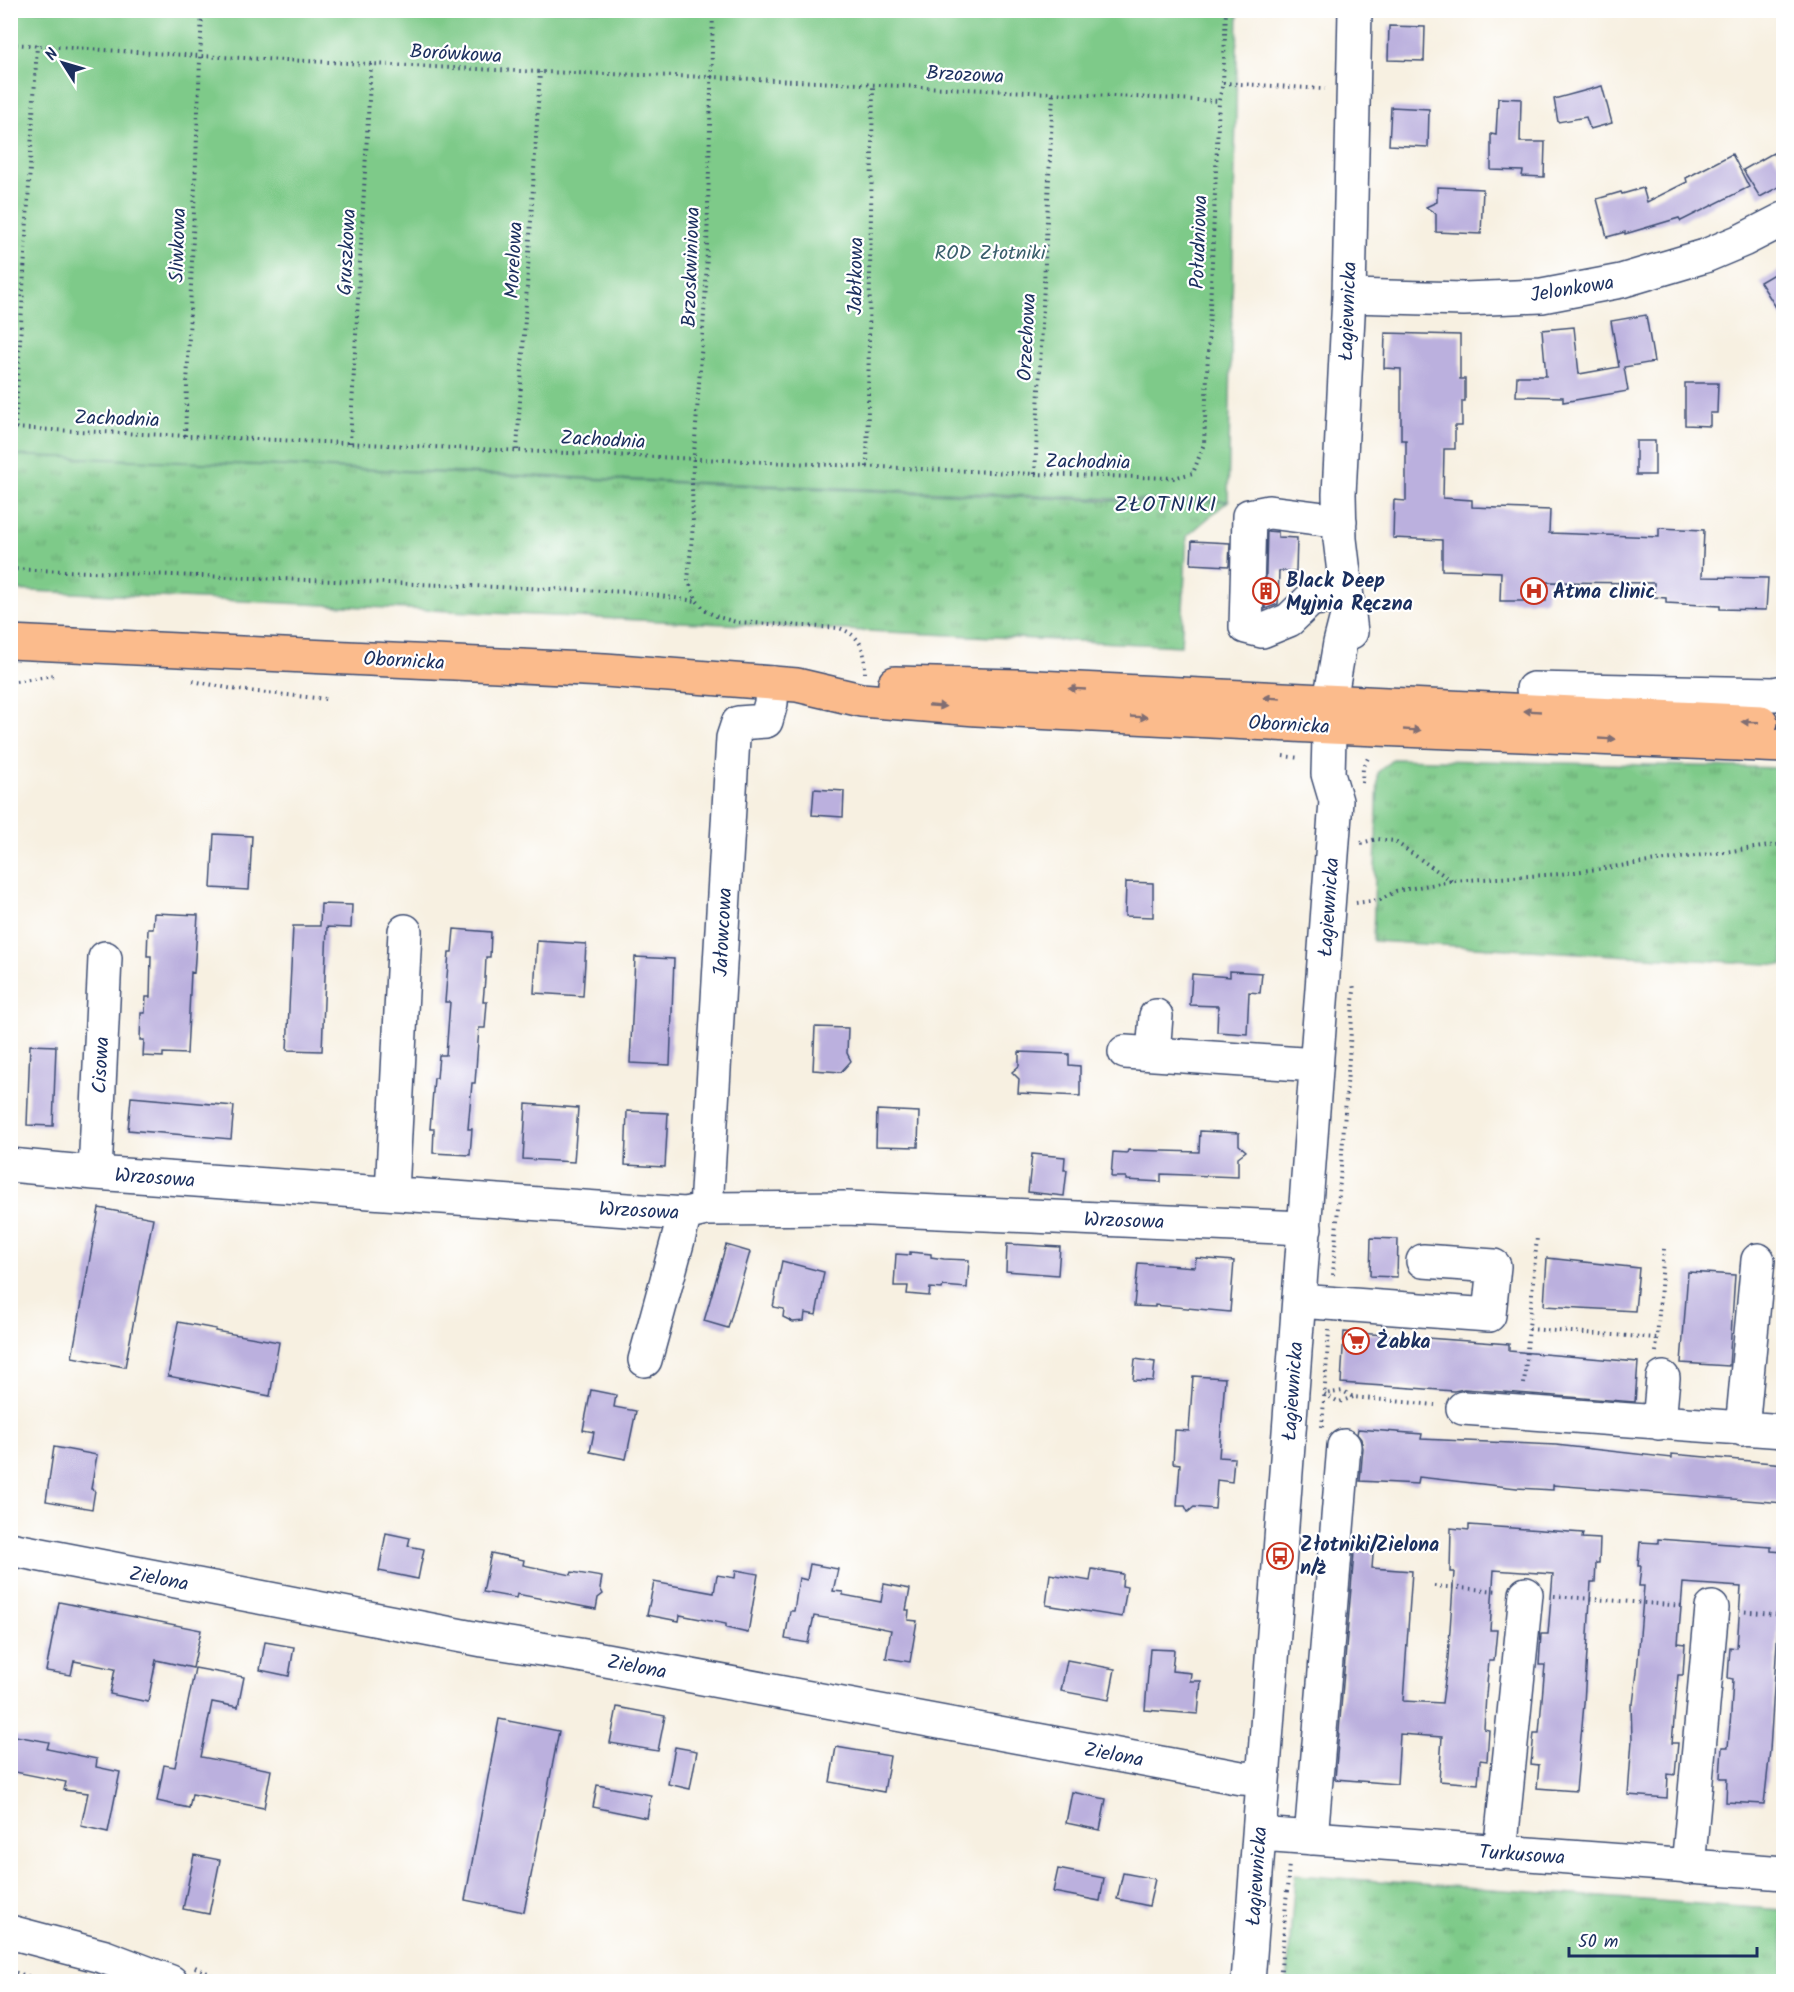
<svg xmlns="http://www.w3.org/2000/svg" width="1794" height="1992" font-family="Kalam,sans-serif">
	<defs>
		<pattern id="grass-tufts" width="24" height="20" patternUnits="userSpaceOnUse" patternTransform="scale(1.5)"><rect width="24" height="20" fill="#7eca89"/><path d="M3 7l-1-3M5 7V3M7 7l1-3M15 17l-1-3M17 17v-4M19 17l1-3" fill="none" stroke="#66a473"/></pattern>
	</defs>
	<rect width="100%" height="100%" fill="#fff"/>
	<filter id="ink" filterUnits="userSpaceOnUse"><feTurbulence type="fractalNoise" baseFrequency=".0167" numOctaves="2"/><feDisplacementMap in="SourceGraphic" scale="12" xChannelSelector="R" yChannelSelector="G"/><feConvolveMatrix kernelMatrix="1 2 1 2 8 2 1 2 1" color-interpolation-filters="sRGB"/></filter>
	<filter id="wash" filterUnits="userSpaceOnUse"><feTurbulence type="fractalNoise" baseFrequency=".008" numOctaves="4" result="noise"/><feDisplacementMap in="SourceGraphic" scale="24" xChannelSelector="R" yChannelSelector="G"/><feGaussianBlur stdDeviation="1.35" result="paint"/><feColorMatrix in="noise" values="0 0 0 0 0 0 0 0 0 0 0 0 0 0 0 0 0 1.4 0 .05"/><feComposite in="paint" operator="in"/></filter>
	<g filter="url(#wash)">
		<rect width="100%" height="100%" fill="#f7f0e1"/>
		<path fill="url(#grass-tufts)" stroke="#4c7c74" stroke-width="1.5" d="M 11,455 L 1166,503 L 1228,501 L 1187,536 L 1181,646 L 11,590 Z
			M 1393,759 L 1783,768 L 1783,965 L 1373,941 L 1378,772 Z
			M 1295,1875 L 1783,1910 L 1783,1981 L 1287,1981 Z"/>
		<path fill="#7eca89" stroke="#4c7c74" stroke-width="1.5" d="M 11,10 L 1238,11 L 1228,501 L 1165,501 L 11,455 Z"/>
		<g id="blocks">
			<path fill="#bbb0de" d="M 1389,26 L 1425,27 L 1424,61 L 1388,60 Z
				M 1602,86 L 1612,123 L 1590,129 L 1586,117 L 1558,122 L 1554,99 Z
				M 1498,98 L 1521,99 L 1520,142 L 1545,142 L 1544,177 L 1522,176 L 1523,171 L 1491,170 L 1491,134 L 1496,135 Z
				M 1391,107 L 1429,109 L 1428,147 L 1389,145 Z
				M 1773,153 L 1784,172 L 1784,184 L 1760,197 L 1743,170 Z
				M 1732,154 L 1749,187 L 1681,221 L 1679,218 L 1625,234 L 1625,232 L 1607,237 L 1597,199 L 1621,192 L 1622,194 L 1643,188 L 1647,202 L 1687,182 L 1686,178 Z
				M 1437,187 L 1483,189 L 1481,234 L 1436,232 L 1436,214 L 1426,207 L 1437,202 Z
				M 1784,268 L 1784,320 L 1760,282 Z
				M 1646,315 L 1654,362 L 1624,367 L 1628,391 L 1563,402 L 1563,397 L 1516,396 L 1517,376 L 1546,376 L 1542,330 L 1574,327 L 1579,374 L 1619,367 L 1611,321 Z
				M 1385,333 L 1460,335 L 1460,379 L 1465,379 L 1465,401 L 1462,401 L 1462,426 L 1455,426 L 1455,449 L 1444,449 L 1443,498 L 1472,500 L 1472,507 L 1550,510 L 1549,533 L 1659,537 L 1659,528 L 1704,530 L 1702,577 L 1768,578 L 1766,610 L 1720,609 L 1720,606 L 1666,603 L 1666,598 L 1654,597 L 1654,583 L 1547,582 L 1546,601 L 1500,601 L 1501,572 L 1442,570 L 1442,540 L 1393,538 L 1394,500 L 1406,501 L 1406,440 L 1401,440 L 1401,369 L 1384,368 Z
				M 1685,383 L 1718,383 L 1717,413 L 1710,413 L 1710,426 L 1685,425 Z
				M 1636,441 L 1655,441 L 1655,475 L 1636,475 Z
				M 1267,531 L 1278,532 L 1278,537 L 1297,538 L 1296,571 L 1279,571 L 1278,604 L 1265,609 Z
				M 1192,541 L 1230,543 L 1229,566 L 1191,564 Z
				M 814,789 L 844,791 L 843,817 L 812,815 Z
				M 214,834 L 252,836 L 249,890 L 211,888 Z
				M 1126,882 L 1153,883 L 1153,917 L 1125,916 Z
				M 321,904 L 352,905 L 351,928 L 327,927 L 322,1051 L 287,1050 L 293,926 L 320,926 Z
				M 154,913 L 198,915 L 194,973 L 191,972 L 187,1054 L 163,1053 L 163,1057 L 143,1056 L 144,1040 L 140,1040 L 141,1013 L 145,1013 L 146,997 L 150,997 L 151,956 L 147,956 L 148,929 L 153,929 Z
				M 454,929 L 491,932 L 490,957 L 486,957 L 485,979 L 483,1002 L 487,1002 L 485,1028 L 479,1028 L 475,1083 L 472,1083 L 468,1129 L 472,1129 L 470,1155 L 433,1153 L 434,1129 L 430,1129 L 434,1078 L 437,1078 L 439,1055 L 446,1055 L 450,1002 L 445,1002 L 449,952 L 452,952 Z
				M 537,941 L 586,944 L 583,996 L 534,993 Z
				M 635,957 L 674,959 L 670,1065 L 630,1063 Z
				M 1230,971 L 1262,973 L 1260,993 L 1249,992 L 1247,1034 L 1217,1032 L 1218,1006 L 1190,1005 L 1192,974 L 1230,977 Z
				M 815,1027 L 848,1028 L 847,1053 L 851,1061 L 841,1072 L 813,1070 Z
				M 30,1045 L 56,1046 L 53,1126 L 27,1125 Z
				M 1019,1052 L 1069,1054 L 1069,1065 L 1080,1066 L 1080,1096 L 1018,1093 L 1019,1079 L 1012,1072 L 1019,1066 Z
				M 131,1097 L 234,1106 L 231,1139 L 128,1130 Z
				M 526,1104 L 578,1108 L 574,1162 L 523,1159 Z
				M 877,1110 L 919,1112 L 918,1147 L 876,1146 Z
				M 627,1111 L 668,1113 L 665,1167 L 625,1165 Z
				M 1200,1131 L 1239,1133 L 1239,1145 L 1246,1151 L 1238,1157 L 1238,1177 L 1161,1174 L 1161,1182 L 1126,1180 L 1126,1177 L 1111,1177 L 1113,1152 L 1127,1153 L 1128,1150 L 1199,1152 Z
				M 1032,1154 L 1065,1157 L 1064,1170 L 1067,1170 L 1064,1196 L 1028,1192 Z
				M 99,1208 L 153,1218 L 125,1367 L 72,1357 Z
				M 1371,1238 L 1398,1239 L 1397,1277 L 1370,1276 Z
				M 1007,1244 L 1060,1247 L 1058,1275 L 1006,1271 Z
				M 726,1245 L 750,1252 L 728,1328 L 704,1321 Z
				M 910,1252 L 931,1254 L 931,1257 L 944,1259 L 969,1260 L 967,1288 L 943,1286 L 942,1289 L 930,1288 L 929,1296 L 907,1294 L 908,1286 L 894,1286 L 896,1254 L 910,1255 Z
				M 1196,1258 L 1234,1261 L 1230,1312 L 1155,1305 L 1155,1307 L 1134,1306 L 1138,1263 L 1195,1267 Z
				M 1547,1258 L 1639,1268 L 1635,1311 L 1544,1306 Z
				M 782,1261 L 824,1272 L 816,1315 L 805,1313 L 804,1321 L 793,1322 L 783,1317 L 784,1309 L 773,1307 Z
				M 1688,1272 L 1735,1275 L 1729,1366 L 1681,1363 Z
				M 178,1322 L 216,1329 L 215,1331 L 279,1342 L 270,1396 L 168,1376 Z
				M 1344,1332 L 1509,1344 L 1509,1351 L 1638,1362 L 1635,1402 L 1464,1389 L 1454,1391 L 1341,1383 Z
				M 1135,1359 L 1155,1362 L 1153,1381 L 1133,1380 Z
				M 1193,1376 L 1225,1378 L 1219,1457 L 1234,1458 L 1232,1482 L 1217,1480 L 1215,1509 L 1194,1507 L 1188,1512 L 1185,1506 L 1177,1506 L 1180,1464 L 1173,1463 L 1175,1430 L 1189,1431 Z
				M 591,1390 L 616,1395 L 614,1407 L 636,1411 L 626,1459 L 590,1452 L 594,1432 L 583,1430 Z
				M 1358,1429 L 1422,1434 L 1421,1439 L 1556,1445 L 1672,1458 L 1672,1454 L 1784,1464 L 1784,1503 L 1553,1485 L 1553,1490 L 1517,1488 L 1419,1477 L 1418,1484 L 1360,1481 L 1363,1448 L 1361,1439 L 1357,1434 Z
				M 54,1447 L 97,1455 L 91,1489 L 95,1490 L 92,1509 L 46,1501 Z
				M 1469,1525 L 1583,1533 L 1582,1538 L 1600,1539 L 1599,1563 L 1596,1563 L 1595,1582 L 1591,1582 L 1584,1704 L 1576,1791 L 1537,1788 L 1539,1765 L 1531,1764 L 1534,1733 L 1539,1733 L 1545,1665 L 1539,1665 L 1541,1634 L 1548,1634 L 1553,1574 L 1494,1570 L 1490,1630 L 1497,1630 L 1494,1661 L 1489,1661 L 1486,1695 L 1484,1729 L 1489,1730 L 1487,1761 L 1480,1760 L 1478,1784 L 1439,1781 L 1442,1737 L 1400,1734 L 1397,1784 L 1335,1779 L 1355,1541 L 1374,1542 L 1372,1568 L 1412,1571 L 1403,1701 L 1442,1703 L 1448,1658 L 1454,1572 L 1450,1572 L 1451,1528 L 1469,1530 Z
				M 386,1533 L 410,1538 L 408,1546 L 424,1549 L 418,1579 L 379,1571 Z
				M 1658,1539 L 1771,1547 L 1771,1551 L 1784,1552 L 1784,1596 L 1780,1596 L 1770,1750 L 1764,1804 L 1726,1802 L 1727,1778 L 1720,1778 L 1722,1747 L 1728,1747 L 1731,1713 L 1733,1679 L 1728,1678 L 1730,1647 L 1737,1648 L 1741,1587 L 1683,1583 L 1678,1643 L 1685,1644 L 1683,1675 L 1678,1675 L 1672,1743 L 1678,1743 L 1675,1775 L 1668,1774 L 1667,1798 L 1628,1795 L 1632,1740 L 1631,1704 L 1633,1704 L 1637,1672 L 1644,1586 L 1639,1586 L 1641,1566 L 1638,1566 L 1640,1542 L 1658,1543 Z
				M 491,1553 L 524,1560 L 523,1565 L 571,1575 L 572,1572 L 602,1577 L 600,1588 L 603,1594 L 598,1598 L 596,1609 L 517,1594 L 516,1598 L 483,1592 Z
				M 810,1564 L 838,1569 L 833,1591 L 843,1592 L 843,1595 L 881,1602 L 884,1584 L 910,1589 L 906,1610 L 909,1610 L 908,1620 L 917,1621 L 910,1662 L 886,1658 L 891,1630 L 867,1625 L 814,1616 L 808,1643 L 785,1639 L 790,1611 L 794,1611 L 799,1578 L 807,1580 Z
				M 1092,1569 L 1123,1574 L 1122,1586 L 1127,1587 L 1122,1617 L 1046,1605 L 1050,1574 L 1090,1581 Z
				M 736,1570 L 758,1574 L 748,1633 L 726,1628 L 726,1624 L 680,1615 L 679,1621 L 647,1615 L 654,1582 L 714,1593 L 717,1575 L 735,1578 Z
				M 59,1602 L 201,1630 L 193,1668 L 156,1660 L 148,1702 L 110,1694 L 115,1669 L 74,1661 L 71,1675 L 46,1671 Z
				M 265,1642 L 294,1647 L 289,1676 L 260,1670 Z
				M 1150,1649 L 1174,1650 L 1172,1671 L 1191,1673 L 1190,1681 L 1201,1681 L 1198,1714 L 1145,1710 Z
				M 1067,1660 L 1115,1669 L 1109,1700 L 1061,1691 Z
				M 195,1668 L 244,1677 L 238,1707 L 212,1702 L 201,1757 L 271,1770 L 264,1808 L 192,1794 L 189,1808 L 157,1801 L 164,1765 L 175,1767 Z
				M 617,1707 L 665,1716 L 658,1751 L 610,1743 Z
				M 499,1719 L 559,1731 L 524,1912 L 465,1900 Z
				M 10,1735 L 49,1742 L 47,1749 L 97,1759 L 96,1767 L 120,1772 L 108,1832 L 81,1826 L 88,1793 L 64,1790 L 66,1782 L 10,1771 Z
				M 675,1747 L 697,1751 L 690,1789 L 668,1784 Z
				M 836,1747 L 890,1756 L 884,1792 L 830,1782 Z
				M 597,1785 L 651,1795 L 647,1818 L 593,1807 Z
				M 1072,1792 L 1106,1799 L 1100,1830 L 1066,1823 Z
				M 194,1855 L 220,1860 L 209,1914 L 183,1909 Z
				M 1058,1869 L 1104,1878 L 1100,1901 L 1053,1892 Z
				M 1123,1873 L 1155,1879 L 1149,1906 L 1117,1899 Z"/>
		</g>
	</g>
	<g filter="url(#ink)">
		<use href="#blocks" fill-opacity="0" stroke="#3c4c72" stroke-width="1.5"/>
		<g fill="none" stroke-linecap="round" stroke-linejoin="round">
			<defs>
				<path id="minor" d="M 1349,296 L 1464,299 L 1542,296 L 1621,281 L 1705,256 L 1743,240 L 1784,219
					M 1340,521 L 1269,512 L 1249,516 L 1246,627 L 1262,631 L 1289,620 L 1311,599 L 1346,596
					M 1351,632 L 1340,539 L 1339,494 L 1349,296 L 1355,10
					M 1533,689 L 1774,694 L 1784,692
					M 1125,1052 L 1316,1065
					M 1153,1054 L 1156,1016
					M 10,1165 L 95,1173 L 685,1214 L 706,1209 L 846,1208 L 1305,1228
					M 95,1173 L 105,958
					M 392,1193 L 405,931
					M 706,1209 L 733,738 L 738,723 L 766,721 L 771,703 L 772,683
					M 1299,1301 L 1489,1315 L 1494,1266 L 1423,1261
					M 645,1360 L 685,1214
					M 1463,1408 L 1784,1431
					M 1659,1423 L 1663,1378
					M 1742,1429 L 1758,1260
					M 10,1549 L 483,1640 L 579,1655 L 1241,1778 L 1263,1779
					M 1260,1834 L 1784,1873
					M 1311,1838 L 1344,1446
					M 1500,1853 L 1526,1594
					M 1688,1867 L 1712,1608
					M 10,1932 L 105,1957 L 171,1982
					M 1248,1982 L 1336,801 L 1328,774 L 1330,701 L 1340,643 L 1348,612"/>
				<path id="major" d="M 10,642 L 605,670 L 772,683 L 797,685 L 861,700 L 976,709 L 1330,727 L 1784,746
					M 895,683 L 1017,686 L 1761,722"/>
			</defs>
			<use href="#minor" stroke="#3c4c72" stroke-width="36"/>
			<use href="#major" stroke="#3c4c72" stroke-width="36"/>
			<path stroke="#3c4c72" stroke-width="4" stroke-dasharray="1.5 4.5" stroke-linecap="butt" d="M 713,10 L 706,285 L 692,482 L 693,525 L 688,580 L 697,601 L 706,611 L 718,617 L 736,622 L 839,628 C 862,636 865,650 865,673
				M 10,44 L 200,56 L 540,72 L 711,77 L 1219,101
				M 1223,83 L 1325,89
				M 10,428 L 1035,474 L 1173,478 L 1193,473 L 1204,444 L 1219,101 L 1223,83 L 1226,10
				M 15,429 L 37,45
				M 185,436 L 202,10
				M 350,443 L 371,63
				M 517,450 L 540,72
				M 867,467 L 873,85
				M 1035,474 L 1053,93
				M 10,569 L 632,592 L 696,601
				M 193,681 L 238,690 L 326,699
				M 10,682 L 55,675
				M 1283,756 L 1300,758
				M 1362,783 L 1363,768 L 1369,756
				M 1361,843 L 1377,839 L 1394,841 L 1452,881
				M 1356,903 L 1380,900 L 1396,891 L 1452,881 L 1560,874 L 1784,844
				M 1333,1275 L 1354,990 L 1353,983
				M 1529,1329 L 1657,1338
				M 1656,1352 L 1664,1248
				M 1524,1384 L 1537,1237
				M 1353,1397 L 1339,1402 L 1324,1394 L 1343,1391 L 1353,1397 L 1435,1405
				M 1322,1427 L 1329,1330
				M 1434,1586 L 1499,1591
				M 1554,1596 L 1684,1606
				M 1739,1611 L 1784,1615
				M 195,1967 L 227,1982
				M 10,1971 L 48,1982
				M 1280,1982 L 1289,1863"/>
			<use href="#minor" stroke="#fff" stroke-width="33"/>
			<use href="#major" stroke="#fbbb8c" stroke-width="33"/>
		</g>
		<defs><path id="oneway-solid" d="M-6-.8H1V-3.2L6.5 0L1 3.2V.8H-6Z" transform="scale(1.5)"/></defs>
		<g fill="#806e73">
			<use href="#oneway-solid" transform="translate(1077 689) rotate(-177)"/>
			<use href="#oneway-solid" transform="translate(1272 698) rotate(-177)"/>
			<use href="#oneway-solid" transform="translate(937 706) rotate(5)"/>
			<use href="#oneway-solid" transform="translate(1532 711) rotate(-177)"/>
			<use href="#oneway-solid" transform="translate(1139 717) rotate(3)"/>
			<use href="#oneway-solid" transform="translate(1750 722) rotate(-178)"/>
			<use href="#oneway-solid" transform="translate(1412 730) rotate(3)"/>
			<use href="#oneway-solid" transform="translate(1607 739) rotate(3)"/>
		</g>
	</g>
	<defs>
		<symbol id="building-ring" viewBox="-11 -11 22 22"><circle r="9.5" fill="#fff" stroke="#c8321e" stroke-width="1.5"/><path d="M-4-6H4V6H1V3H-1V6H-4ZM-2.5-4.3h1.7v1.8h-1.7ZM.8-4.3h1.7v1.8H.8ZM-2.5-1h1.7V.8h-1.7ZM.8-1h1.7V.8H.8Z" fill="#c8321e"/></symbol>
		<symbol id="hospital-ring" viewBox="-11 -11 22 22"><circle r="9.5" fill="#fff" stroke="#c8321e" stroke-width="1.5"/><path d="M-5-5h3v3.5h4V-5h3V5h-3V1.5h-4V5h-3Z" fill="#c8321e"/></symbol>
		<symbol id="supermarket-ring" viewBox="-11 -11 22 22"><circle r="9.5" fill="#fff" stroke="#c8321e" stroke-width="1.5"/><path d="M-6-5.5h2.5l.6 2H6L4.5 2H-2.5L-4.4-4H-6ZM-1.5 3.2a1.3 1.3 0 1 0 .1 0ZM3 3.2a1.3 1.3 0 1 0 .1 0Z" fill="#c8321e"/></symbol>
		<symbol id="bus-ring" viewBox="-11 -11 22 22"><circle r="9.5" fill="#fff" stroke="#c8321e" stroke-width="1.5"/><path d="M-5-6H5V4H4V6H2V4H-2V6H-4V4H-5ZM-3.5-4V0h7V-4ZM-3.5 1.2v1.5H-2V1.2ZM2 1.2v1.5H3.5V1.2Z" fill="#c8321e"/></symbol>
	</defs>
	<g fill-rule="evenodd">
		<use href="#building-ring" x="1251" y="576" width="30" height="30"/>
		<use href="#hospital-ring" x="1519" y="576" width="30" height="30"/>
		<use href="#supermarket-ring" x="1341" y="1326" width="30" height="30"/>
		<use href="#bus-ring" x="1265" y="1541" width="30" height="30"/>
	</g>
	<g text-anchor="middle" stroke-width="4.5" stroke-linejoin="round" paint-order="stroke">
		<g font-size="20" fill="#1b2f5e" stroke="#fff">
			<text transform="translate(456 53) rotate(3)" y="7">Borówkowa</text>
			<text transform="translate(965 74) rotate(3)" y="7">Brzozowa</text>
			<text transform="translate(1198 242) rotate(-88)" y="7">Południowa</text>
			<text transform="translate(177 245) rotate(-88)" y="7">Sliwkowa</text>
			<text transform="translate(346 252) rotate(-87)" y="7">Gruszkowa</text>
			<text transform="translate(513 260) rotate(-87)" y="7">Morelowa</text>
			<text transform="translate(690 267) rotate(-88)" y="7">Brzoskwiniowa</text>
			<text transform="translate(855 276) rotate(-89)" y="7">Jabłkowa</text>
			<text transform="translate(1572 288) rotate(-9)" y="7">Jelonkowa</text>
			<text transform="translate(1347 311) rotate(-88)" y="7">Łagiewnicka</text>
			<text transform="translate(1026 337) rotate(-87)" y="7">Orzechowa</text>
			<text transform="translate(117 418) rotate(2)" y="7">Zachodnia</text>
			<text transform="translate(603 439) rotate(3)" y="7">Zachodnia</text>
			<text transform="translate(1088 461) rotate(1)" y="7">Zachodnia</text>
			<text transform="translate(404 660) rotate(3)" y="7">Obornicka</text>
			<text transform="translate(1289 724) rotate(3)" y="7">Obornicka</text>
			<text transform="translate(1328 907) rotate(-86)" y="7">Łagiewnicka</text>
			<text transform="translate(722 932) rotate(-87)" y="7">Jałowcowa</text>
			<text transform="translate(100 1065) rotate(-87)" y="7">Cisowa</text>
			<text transform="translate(155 1177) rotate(4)" y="7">Wrzosowa</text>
			<text transform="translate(639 1210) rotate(3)" y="7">Wrzosowa</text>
			<text transform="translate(1124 1220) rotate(2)" y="7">Wrzosowa</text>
			<text transform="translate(1292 1391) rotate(-86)" y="7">Łagiewnicka</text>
			<text transform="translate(159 1578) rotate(11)" y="7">Zielona</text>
			<text transform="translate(637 1666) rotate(11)" y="7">Zielona</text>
			<text transform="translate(1114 1754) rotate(11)" y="7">Zielona</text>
			<text transform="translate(1522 1854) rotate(4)" y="7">Turkusowa</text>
			<text transform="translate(1256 1876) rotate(-86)" y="7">Łagiewnicka</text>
		</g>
		<g font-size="20" fill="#395e6b" stroke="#fff">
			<text x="990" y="259">ROD Złotniki</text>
		</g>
		<g font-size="20" font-weight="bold" fill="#1b2f5e" stroke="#fff" text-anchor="start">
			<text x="1286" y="587">Black Deep<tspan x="1286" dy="23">Myjnia Ręczna</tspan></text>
			<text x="1553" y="598">Atma clinic</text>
			<text x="1376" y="1348">Żabka</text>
			<text x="1300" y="1551">Złotniki/Zielona<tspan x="1300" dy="23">n/ż</tspan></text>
		</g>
		<g font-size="22" letter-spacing="1.5" fill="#1b2f5e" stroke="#fff">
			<text x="1166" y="511">ZŁOTNIKI</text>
		</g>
	</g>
	<rect width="1794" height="1992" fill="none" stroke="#fff" stroke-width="36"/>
	<g transform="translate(63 63) rotate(307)" stroke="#ffffff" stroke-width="4.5" paint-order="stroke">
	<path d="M0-4.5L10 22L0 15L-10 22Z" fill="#1b2f5e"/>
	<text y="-9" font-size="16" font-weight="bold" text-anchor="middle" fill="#1b2f5e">N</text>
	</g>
	<path d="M1569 1947v9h188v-9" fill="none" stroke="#1b2f5e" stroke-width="3"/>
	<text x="1578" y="1947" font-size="18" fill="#1b2f5e" stroke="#ffffff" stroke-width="4.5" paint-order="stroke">50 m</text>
</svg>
